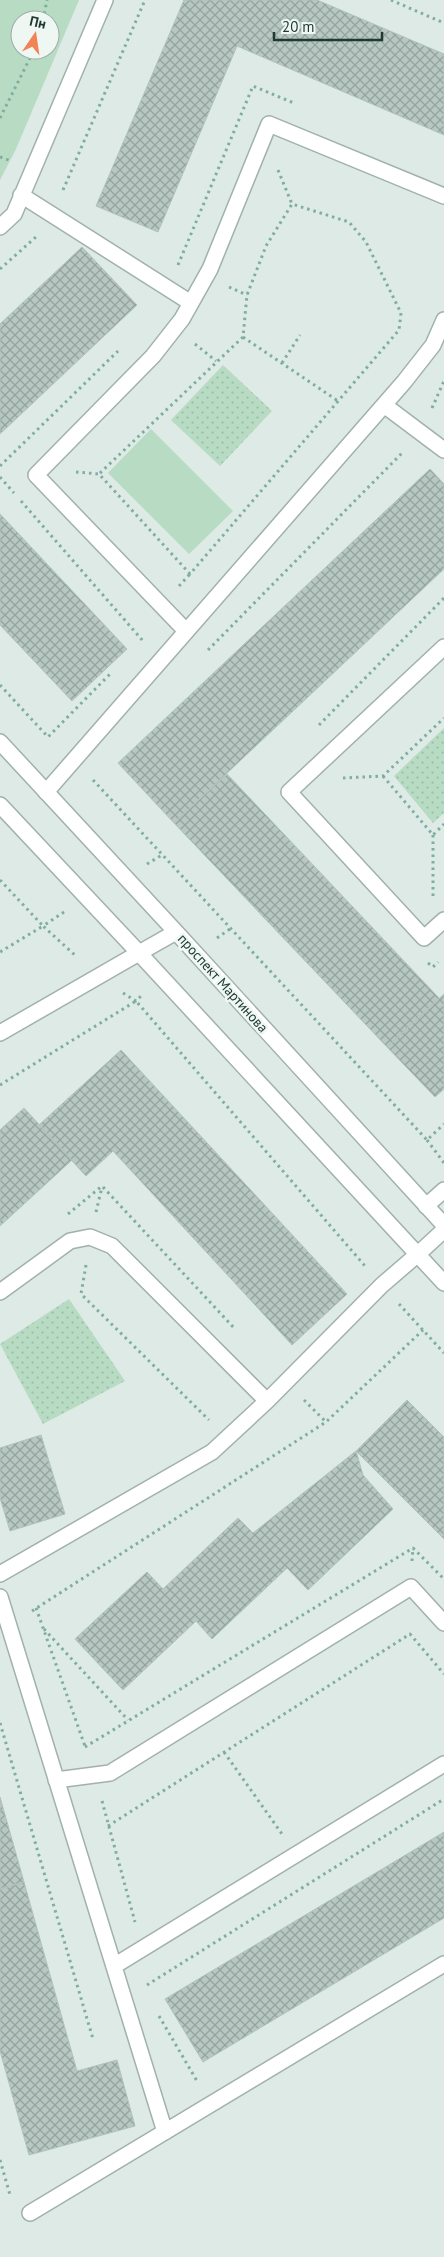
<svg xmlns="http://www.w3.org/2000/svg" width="444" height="2257" font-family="'PT Sans',sans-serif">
	<defs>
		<pattern id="park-dots" width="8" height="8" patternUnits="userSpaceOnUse" patternTransform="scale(1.25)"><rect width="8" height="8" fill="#b7dbc3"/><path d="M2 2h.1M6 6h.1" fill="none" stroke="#9dbda8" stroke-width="1.8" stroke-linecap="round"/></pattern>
		<pattern id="building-cross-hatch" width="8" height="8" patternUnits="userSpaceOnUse" patternTransform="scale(1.25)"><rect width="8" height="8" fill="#b7c7c1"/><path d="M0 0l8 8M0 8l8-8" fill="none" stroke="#94a39e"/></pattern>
	</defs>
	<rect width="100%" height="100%" fill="#deeae5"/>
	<path fill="#b7dbc3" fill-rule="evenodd" d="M 0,0 L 79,0 L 16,149 L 0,180 ZM 20,20 L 50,20 L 50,50 L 20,50 Z
		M 151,429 L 233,511 L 189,554 L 108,473 Z"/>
	<path fill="url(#park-dots)" d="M 223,365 L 272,411 L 220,466 L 171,420 Z
		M 444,728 L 444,813 L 433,823 L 394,776 Z
		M 69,1299 L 125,1381 L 43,1424 L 0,1344 Z"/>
	<path fill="url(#building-cross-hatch)" stroke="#b1c3bd" d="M 184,0 L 317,0 L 444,54 L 444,135 L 237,46 L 158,232 L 96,206 Z
		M 82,247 L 137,305 L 0,434 L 0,324 Z
		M 430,469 L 444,484 L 444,569 L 174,823 L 118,763 Z
		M 0,514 L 127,649 L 72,701 L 0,625 Z
		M 227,774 L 439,998 L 387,1047 L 174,823 Z
		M 444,994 L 444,1089 L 435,1097 L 387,1047 Z
		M 121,1050 L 347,1294 L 292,1345 L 113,1151 L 86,1176 L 39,1125 Z
		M 24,1108 L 72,1160 L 0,1226 L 0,1130 Z
		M 407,1400 L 444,1437 L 444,1539 L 356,1451 Z
		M 41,1435 L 65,1514 L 10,1531 L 0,1498 L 0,1448 Z
		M 356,1451 L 363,1475 L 393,1509 L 308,1590 L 287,1568 L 212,1639 L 196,1621 L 123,1690 L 75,1639 L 147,1572 L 163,1589 L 238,1518 L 253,1533 Z
		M 0,1797 L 24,1882 L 0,1889 Z
		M 444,1832 L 444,1918 L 203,2062 L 165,1999 Z
		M 24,1882 L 77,2071 L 117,2060 L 135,2126 L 29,2155 L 0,2051 L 0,1889 Z"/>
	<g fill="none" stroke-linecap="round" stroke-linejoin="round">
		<defs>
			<path id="lane" d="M 21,195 L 191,303
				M 0,227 L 14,214 L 105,0
				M 384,405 L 444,450
				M 186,631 L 36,475 L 153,356 L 182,319 L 210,269 L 269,124 L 444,196
				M 444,647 L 289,792 L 424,938 L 444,920
				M 46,792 L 404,382 L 433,345 L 444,320
				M 0,1033 L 139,953
				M 426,1206 L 444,1190
				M 0,1292 L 70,1241 L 90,1237 L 112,1246 L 267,1401 L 382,1285 L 418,1254
				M 0,1574 L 212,1452 L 267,1401
				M 0,1597 L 165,2132
				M 56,1780 L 110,1773 L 411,1587 L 444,1623
				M 114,1966 L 444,1764
				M 30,2213 L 444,1964"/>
			<path id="street" d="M 0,742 L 176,932 L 444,1225
				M 0,805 L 139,953 L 444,1283
				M 139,953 L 176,932
				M 418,1254 L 444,1230"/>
		</defs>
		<use href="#lane" stroke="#a1b1ac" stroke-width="18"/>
		<use href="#street" stroke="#a1b1ac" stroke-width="18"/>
		<path stroke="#7faea1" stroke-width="3" stroke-dasharray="2.5 4" stroke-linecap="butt" d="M 391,0 L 444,23
			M 43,20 L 47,0
			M 0,118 L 34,50
			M 0,157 L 9,160
			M 278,170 L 292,204
			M 63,190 L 145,0
			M 178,265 L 253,86 L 294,103
			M 0,269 L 37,236
			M 229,287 L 247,295
			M 243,337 L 338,401
			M 195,344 L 216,361
			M 282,363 L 300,335
			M 432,408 L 444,381
			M 0,466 L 118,351
			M 76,472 L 99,474 L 190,574 L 399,330 L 401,313 L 366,242 L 349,222 L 292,204 L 266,246 L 247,295 L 243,337 L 99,474
			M 0,477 L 14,493
			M 21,501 L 143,641
			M 179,586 L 190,574
			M 208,650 L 403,452
			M 0,685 L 48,737 L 112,672
			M 319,725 L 444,598
			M 383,776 L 433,835 L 444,824
			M 343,778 L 383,776 L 444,718
			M 93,780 L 427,1140 L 444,1124
			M 433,835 L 433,897
			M 147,864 L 162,855
			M 0,880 L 43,926 L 0,952
			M 64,912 L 43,926 L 77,957
			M 217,938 L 230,929
			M 428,963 L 433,967 L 438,962
			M 123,993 L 136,1001 L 142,995
			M 0,1085 L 136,1001 L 365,1266
			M 427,1140 L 444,1163
			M 96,1212 L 102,1187
			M 68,1214 L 102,1186 L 235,1329
			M 86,1265 L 81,1294 L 209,1420
			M 399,1304 L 444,1353
			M 304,1400 L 326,1422
			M 412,1561 L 413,1548
			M 36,1608 L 86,1749
			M 32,1611 L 326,1422 L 423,1330
			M 44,1629 L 128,1720
			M 0,1723 L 93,2039
			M 85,1747 L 413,1548 L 444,1579
			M 224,1752 L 282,1834
			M 102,1801 L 135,1922
			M 108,1826 L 410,1634 L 444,1674
			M 147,1985 L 444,1799
			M 159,2016 L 197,2081
			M 0,2160 L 10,2195"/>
		<use href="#lane" stroke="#fff" stroke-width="15"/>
		<use href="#street" stroke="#fff" stroke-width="15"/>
	</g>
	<g text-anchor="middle" stroke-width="5" stroke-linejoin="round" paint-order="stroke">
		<g font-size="14" fill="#203934" stroke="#eff7f3">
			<text transform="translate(223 983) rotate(48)" y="5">проспект Мартинова</text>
		</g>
	</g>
	<g transform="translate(35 35) rotate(13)"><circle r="24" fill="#eff7f3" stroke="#9caba7"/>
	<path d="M0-4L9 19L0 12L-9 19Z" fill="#f28355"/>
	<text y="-8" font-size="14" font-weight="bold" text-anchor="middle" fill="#203934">Пн</text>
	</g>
	<path d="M274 32v8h108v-8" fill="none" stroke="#203934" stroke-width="2.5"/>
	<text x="282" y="32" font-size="15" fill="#203934" stroke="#eff7f3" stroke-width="4" paint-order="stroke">20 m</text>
</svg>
